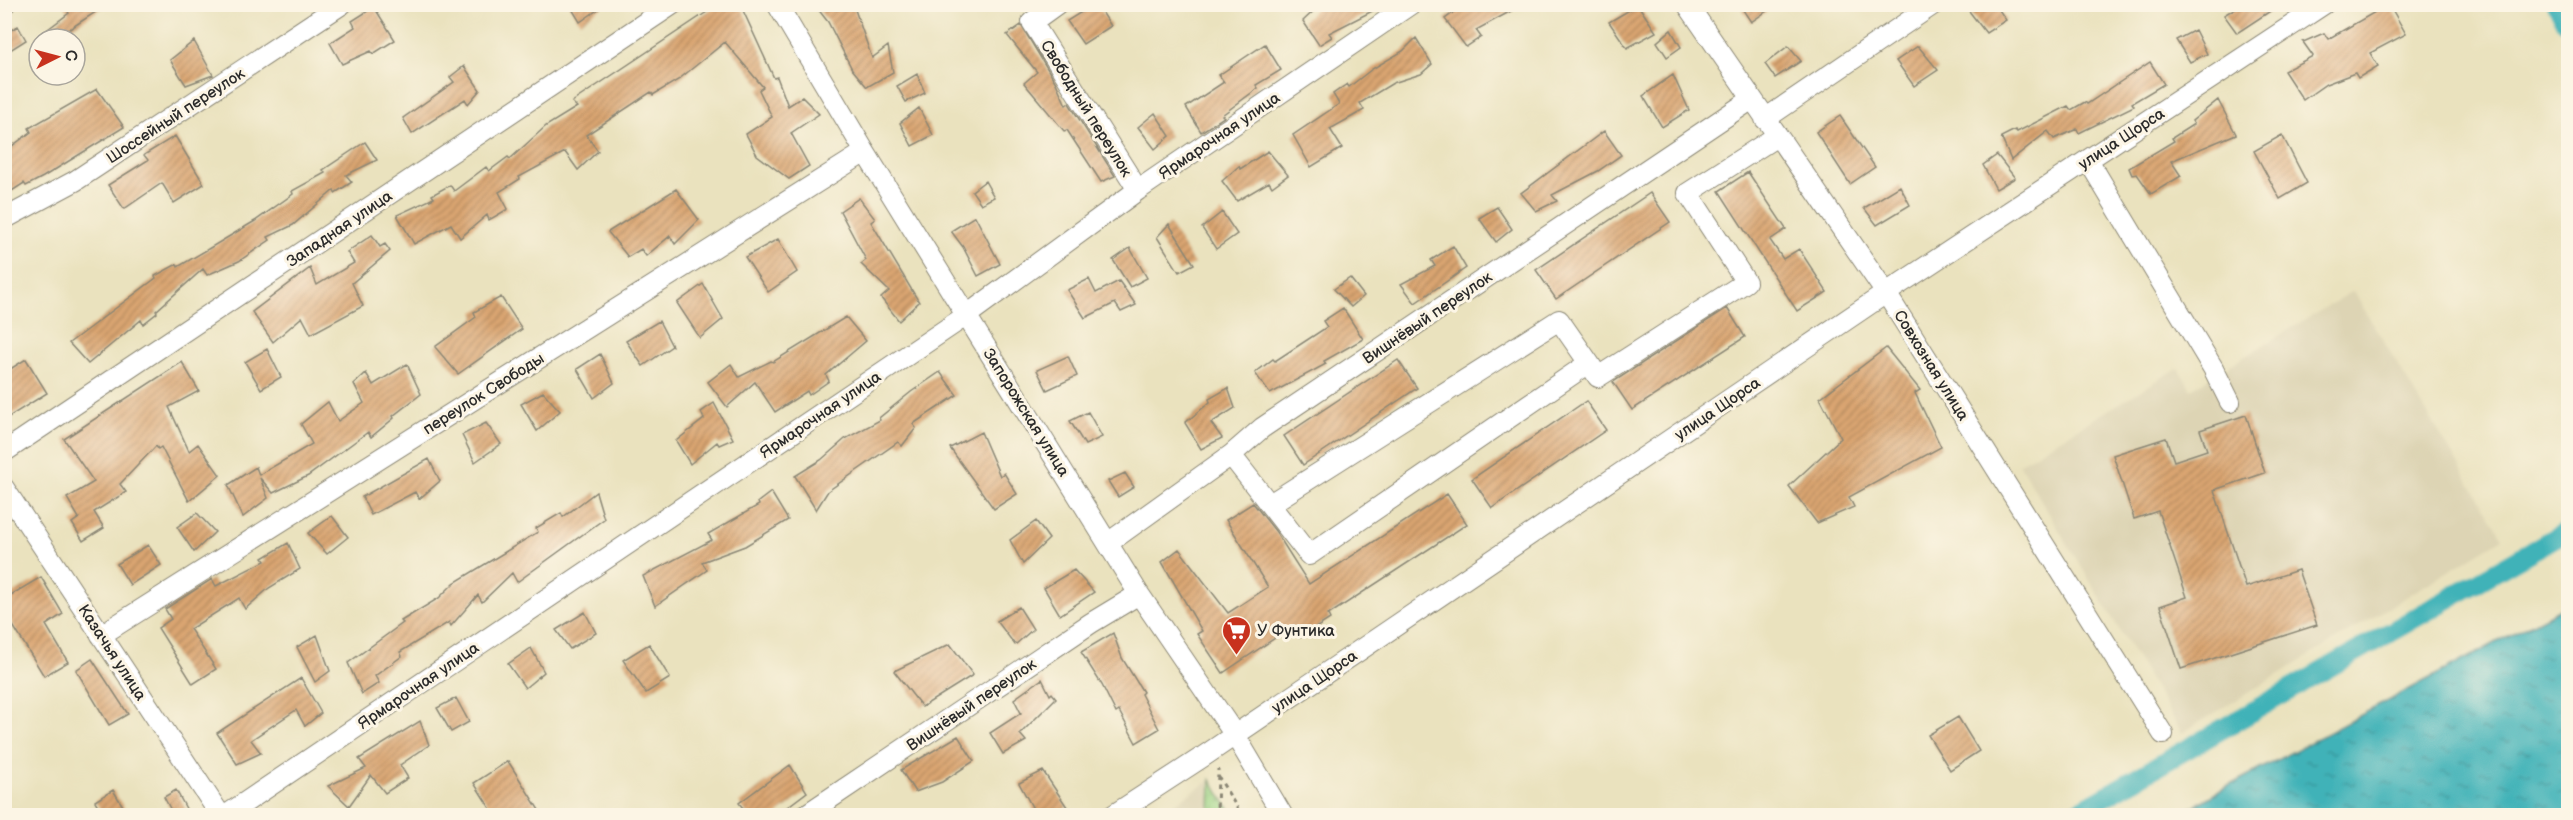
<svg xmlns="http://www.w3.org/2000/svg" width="2573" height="820" font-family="'Balsamiq Sans',sans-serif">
	<defs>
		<pattern id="park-dots" width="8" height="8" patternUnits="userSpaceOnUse" patternTransform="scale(1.5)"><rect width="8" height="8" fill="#9fd586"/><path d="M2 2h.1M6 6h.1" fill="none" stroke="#89b774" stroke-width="1.8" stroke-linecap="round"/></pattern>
		<pattern id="water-ripples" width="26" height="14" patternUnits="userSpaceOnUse" patternTransform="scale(1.5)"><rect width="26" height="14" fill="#41b2b8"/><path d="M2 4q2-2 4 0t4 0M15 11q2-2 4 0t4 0" fill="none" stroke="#379196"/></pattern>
		<pattern id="building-hatch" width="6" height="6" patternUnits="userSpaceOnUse" patternTransform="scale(1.5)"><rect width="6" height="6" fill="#daa571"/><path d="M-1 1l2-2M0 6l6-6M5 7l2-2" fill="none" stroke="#b1875d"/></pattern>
	</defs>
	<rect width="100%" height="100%" fill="#fcf5e5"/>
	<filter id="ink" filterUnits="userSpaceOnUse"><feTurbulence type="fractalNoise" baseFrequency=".0167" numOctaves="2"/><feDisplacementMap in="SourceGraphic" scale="12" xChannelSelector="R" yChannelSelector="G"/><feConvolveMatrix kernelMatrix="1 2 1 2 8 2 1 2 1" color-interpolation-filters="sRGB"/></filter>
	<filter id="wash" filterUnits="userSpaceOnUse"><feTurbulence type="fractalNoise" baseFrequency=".008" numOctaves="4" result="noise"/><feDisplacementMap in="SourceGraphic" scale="24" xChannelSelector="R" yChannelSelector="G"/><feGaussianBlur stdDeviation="1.35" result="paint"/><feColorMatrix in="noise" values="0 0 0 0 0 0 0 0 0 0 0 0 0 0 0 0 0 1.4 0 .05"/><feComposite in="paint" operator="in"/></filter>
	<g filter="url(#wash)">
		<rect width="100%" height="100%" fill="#eae2be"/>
		<path fill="#ddd4b4" d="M 2353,291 L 2503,538 L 2182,733 L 2019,464 L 2178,368 L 2191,389 Z
			M 1211,780 L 1210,815 L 1157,815 Z"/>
		<path fill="url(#park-dots)" stroke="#658058" stroke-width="1.5" d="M 1211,780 L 1233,815 L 1210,815 Z"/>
		<path fill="url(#water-ripples)" stroke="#366e72" stroke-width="1.5" d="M 2568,604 L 2568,815 L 2179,815 L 2221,790 Z"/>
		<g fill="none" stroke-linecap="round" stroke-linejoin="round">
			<path stroke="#41b2b8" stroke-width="20" d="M 2556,4 L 2568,24
				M 2071,816 L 2568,530"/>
		</g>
		<g id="blocks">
			<path fill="url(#building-hatch)" d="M 63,4 L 108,4 L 68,30 L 75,39 L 35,39 L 69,13 Z
				M 569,4 L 606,4 L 580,22 Z
				M 719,4 L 740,4 L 774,78 L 777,77 L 788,106 L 802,97 L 819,114 L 791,133 L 809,166 L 789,179 L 757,155 L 746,134 L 772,117 L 759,90 L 763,87 L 725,42 L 678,80 L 653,95 L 651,92 L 586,135 L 598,151 L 578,170 L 565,152 L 519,177 L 520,179 L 499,192 L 508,209 L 489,220 L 487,215 L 460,238 L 451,224 L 414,244 L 397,215 L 434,198 L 432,195 L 450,185 L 454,191 L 486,167 L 489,171 L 508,157 L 510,159 L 546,126 L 577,107 L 572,102 Z
				M 814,4 L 853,4 L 872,58 L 888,46 L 893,72 L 867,87 L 852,69 L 828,22 Z
				M 1094,4 L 1097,4 L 1111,26 L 1083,44 L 1067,21 Z
				M 1321,4 L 1386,4 L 1329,33 L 1332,37 L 1319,45 L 1303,21 Z
				M 1465,4 L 1524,4 L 1476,30 L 1481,37 L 1466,47 L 1445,19 Z
				M 1739,4 L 1777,4 L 1751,22 Z
				M 1977,4 L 1995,4 L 2006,20 L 1986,33 L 1969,11 Z
				M 2242,4 L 2281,4 L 2237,33 L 2224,15 Z
				M 2389,4 L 2406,34 L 2370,53 L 2378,66 L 2358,78 L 2355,73 L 2326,84 L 2303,100 L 2284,71 L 2313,56 L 2303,42 L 2324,33 L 2328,39 Z
				M 1638,5 L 1656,32 L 1627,48 L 1609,22 Z
				M 374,7 L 395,40 L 373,54 L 371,51 L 342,64 L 330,43 L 355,27 L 352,21 Z
				M 1021,25 L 1056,83 L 1066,105 L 1069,103 L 1115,176 L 1101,182 L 1067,130 L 1064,131 L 1024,83 L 1037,72 L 1007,35 Z
				M 18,26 L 26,40 L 4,54 L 4,34 Z
				M 1671,30 L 1681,47 L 1667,57 L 1657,42 Z
				M 2195,30 L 2207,54 L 2190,62 L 2176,40 Z
				M 1416,38 L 1432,64 L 1421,74 L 1393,83 L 1360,103 L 1364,110 L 1330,129 L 1342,148 L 1311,167 L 1293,135 L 1339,104 L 1333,94 L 1347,84 L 1349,87 L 1372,69 L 1403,51 Z
				M 194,41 L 213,75 L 186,85 L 170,60 Z
				M 1265,44 L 1281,70 L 1256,85 L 1258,88 L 1222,115 L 1224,117 L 1201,132 L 1186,107 L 1224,82 L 1219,75 Z
				M 1788,46 L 1801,61 L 1775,78 L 1765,64 Z
				M 1918,46 L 1938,70 L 1914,86 L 1896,61 Z
				M 2150,62 L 2164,84 L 2132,103 L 2134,106 L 2079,133 L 2077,129 L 2054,139 L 2048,131 L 2011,160 L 2001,137 L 2015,130 L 2017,132 L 2068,106 L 2071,110 L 2085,102 L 2087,104 Z
				M 464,66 L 480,90 L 468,104 L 465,99 L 412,134 L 403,118 L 454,82 L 450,77 Z
				M 917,74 L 925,93 L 906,102 L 897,86 Z
				M 1673,75 L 1689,110 L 1662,127 L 1643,96 Z
				M 97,89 L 124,127 L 43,177 L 26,186 L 24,183 L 4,196 L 4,152 L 31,132 L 29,128 Z
				M 2218,100 L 2236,134 L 2171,161 L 2181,176 L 2151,194 L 2137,174 L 2132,175 L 2129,168 L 2174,141 L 2172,138 L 2194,124 L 2192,121 Z
				M 919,108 L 933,135 L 912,146 L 900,123 Z
				M 1155,113 L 1170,136 L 1155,149 L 1138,127 Z
				M 1840,116 L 1875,167 L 1850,184 L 1816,132 Z
				M 1604,131 L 1621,155 L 1598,171 L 1552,195 L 1557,201 L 1536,211 L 1521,193 Z
				M 2282,135 L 2307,183 L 2280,199 L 2254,151 Z
				M 175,136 L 204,184 L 174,203 L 162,183 L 124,209 L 108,185 L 148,160 L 144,155 Z
				M 365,142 L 377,160 L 346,175 L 352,182 L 335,193 L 334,190 L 293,225 L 268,237 L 270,240 L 239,261 L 207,275 L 203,269 L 156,311 L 157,313 L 143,324 L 141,320 L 88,364 L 69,343 L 156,278 L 155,276 L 177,264 L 178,267 L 255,221 L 293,194 L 292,191 L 325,173 L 323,170 Z
				M 1268,151 L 1288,175 L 1272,187 L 1269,182 L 1237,201 L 1222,181 L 1239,166 L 1240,169 Z
				M 1997,155 L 2015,178 L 1996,189 L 1983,165 Z
				M 1748,172 L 1786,229 L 1770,240 L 1783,259 L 1799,249 L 1827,292 L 1797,311 L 1719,191 Z
				M 985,181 L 994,197 L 981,204 L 972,191 Z
				M 1900,186 L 1910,205 L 1877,225 L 1864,208 Z
				M 676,189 L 699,220 L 675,244 L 670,236 L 646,256 L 641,249 L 628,257 L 608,232 Z
				M 1650,193 L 1670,222 L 1556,299 L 1536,270 Z
				M 859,198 L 875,219 L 871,222 L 919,302 L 899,321 L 881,298 L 889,291 L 861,264 L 866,260 L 840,211 Z
				M 1497,207 L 1512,229 L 1496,242 L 1479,218 Z
				M 1222,212 L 1237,234 L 1216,249 L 1202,228 Z
				M 975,216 L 1000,264 L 978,276 L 963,247 L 951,231 Z
				M 1169,224 L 1194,264 L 1179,272 L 1157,237 Z
				M 372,235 L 380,247 L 385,244 L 390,251 L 352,283 L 363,306 L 311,334 L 302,317 L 273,342 L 252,312 L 310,268 L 317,285 L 354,263 L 347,252 Z
				M 778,239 L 797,272 L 768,292 L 745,257 Z
				M 1453,246 L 1466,268 L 1415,303 L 1401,284 L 1435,266 L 1431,260 Z
				M 1130,248 L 1147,278 L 1130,287 L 1113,260 Z
				M 1350,278 L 1364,296 L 1351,307 L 1334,289 Z
				M 1089,279 L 1096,293 L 1119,281 L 1136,305 L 1121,312 L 1115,303 L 1085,318 L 1067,290 Z
				M 703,284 L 723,319 L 700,338 L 677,303 Z
				M 501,297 L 522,329 L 458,374 L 435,347 L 476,317 L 474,312 Z
				M 1343,308 L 1363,339 L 1324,361 L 1326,364 L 1270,394 L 1255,373 L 1273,359 L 1275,361 L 1327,327 L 1323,321 Z
				M 1727,308 L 1745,337 L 1632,410 L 1613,382 Z
				M 846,317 L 866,341 L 826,375 L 829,381 L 809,395 L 807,391 L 775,412 L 755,382 L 727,407 L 708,382 L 731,364 L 739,377 L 771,361 L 773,362 Z
				M 659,321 L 672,346 L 643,366 L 626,341 Z
				M 1886,348 L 1920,390 L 1915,393 L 1941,447 L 1849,497 L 1854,507 L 1817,523 L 1789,486 L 1841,438 L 1820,398 Z
				M 267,349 L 281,377 L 261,389 L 245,362 Z
				M 600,354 L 614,383 L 594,398 L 577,369 Z
				M 1068,356 L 1077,376 L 1047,390 L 1037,370 Z
				M 26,359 L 47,393 L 4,420 L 4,373 Z
				M 1398,360 L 1417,388 L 1303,465 L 1284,436 Z
				M 182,362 L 199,391 L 169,407 L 189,451 L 198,444 L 220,475 L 189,501 L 161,447 L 158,449 L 156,446 L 120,484 L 126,492 L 94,512 L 104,528 L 83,541 L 72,523 L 79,518 L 67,498 L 94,482 L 64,439 Z
				M 407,364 L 421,394 L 393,416 L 394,418 L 371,437 L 368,432 L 308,476 L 273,493 L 260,478 L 268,498 L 243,517 L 228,485 L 256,467 L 259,475 L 312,444 L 301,424 L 328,402 L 338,421 L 364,403 L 354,384 L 366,373 L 373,385 Z
				M 940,372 L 957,395 L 913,424 L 916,428 L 902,446 L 898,442 L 828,491 L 816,510 L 795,476 L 821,460 L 845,439 L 880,420 L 879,418 L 911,392 Z
				M 1228,388 L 1235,408 L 1211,423 L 1222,438 L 1201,449 L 1185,423 L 1210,402 L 1209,399 Z
				M 543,392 L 560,411 L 537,431 L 521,404 Z
				M 1586,401 L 1606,430 L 1492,508 L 1472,479 Z
				M 714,403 L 733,439 L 719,445 L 717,442 L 690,464 L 676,441 L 704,419 L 701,412 Z
				M 1088,412 L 1102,437 L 1085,445 L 1070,421 Z
				M 2246,415 L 2265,473 L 2214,490 L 2246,587 L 2298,570 L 2317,625 L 2181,669 L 2160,606 L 2187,597 L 2158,511 L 2134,519 L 2113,455 L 2166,438 L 2174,461 L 2207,450 L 2200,430 Z
				M 486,423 L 501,444 L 475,462 L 462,435 Z
				M 981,432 L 1000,476 L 1004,473 L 1017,494 L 994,509 L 950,448 Z
				M 429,459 L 440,481 L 419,499 L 415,492 L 371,515 L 362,497 Z
				M 1125,473 L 1134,487 L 1118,497 L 1108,481 Z
				M 596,492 L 604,519 L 517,582 L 512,573 L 482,602 L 478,595 L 451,626 L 449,622 L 400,652 L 402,656 L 375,676 L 379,683 L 362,694 L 348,663 L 403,623 L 401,621 L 439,598 L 454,583 L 538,532 L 536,528 L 561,513 L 563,517 Z
				M 771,492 L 788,520 L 745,546 L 702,562 L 707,570 L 655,606 L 643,576 L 712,540 L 708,534 L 759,505 L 758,502 Z
				M 1447,494 L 1467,524 L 1328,615 L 1330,619 L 1300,638 L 1293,626 L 1223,673 L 1197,634 L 1202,631 L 1162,562 L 1179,549 L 1228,613 L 1268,587 L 1226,520 L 1253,503 L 1276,532 L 1309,584 Z
				M 197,513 L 215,532 L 194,552 L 177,527 Z
				M 332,516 L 348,537 L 327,554 L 308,533 Z
				M 1036,521 L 1049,539 L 1023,564 L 1010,540 Z
				M 288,543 L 300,569 L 269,588 L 245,609 L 239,598 L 190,629 L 216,669 L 193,684 L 158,628 L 171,619 L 165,609 L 212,579 L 216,586 L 265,561 L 263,558 Z
				M 148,545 L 161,565 L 130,585 L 117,564 Z
				M 1074,570 L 1094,592 L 1060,615 L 1044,588 Z
				M 41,577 L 63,614 L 46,625 L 68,662 L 44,676 L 4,611 L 4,599 Z
				M 1019,607 L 1033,629 L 1015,645 L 997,621 Z
				M 585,612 L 596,633 L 570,649 L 556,630 Z
				M 1113,633 L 1122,658 L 1143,692 L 1141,694 L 1159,729 L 1136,743 L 1119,711 L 1116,713 L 1102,685 L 1081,652 Z
				M 317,635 L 330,671 L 315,682 L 297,647 Z
				M 649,644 L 670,678 L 646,693 L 623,660 Z
				M 950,644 L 973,675 L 922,707 L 894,671 Z
				M 531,648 L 544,672 L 525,688 L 508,664 Z
				M 92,659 L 128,714 L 109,725 L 76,670 Z
				M 301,678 L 321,713 L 305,726 L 296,710 L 251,740 L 261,753 L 237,764 L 217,733 Z
				M 1042,679 L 1050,695 L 1052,693 L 1056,698 L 1020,734 L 1026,741 L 1003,754 L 990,733 L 1021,713 L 1014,699 Z
				M 456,698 L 469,722 L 451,732 L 437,708 Z
				M 1958,717 L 1979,751 L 1950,770 L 1928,735 Z
				M 420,721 L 429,745 L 400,765 L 408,778 L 385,793 L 371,775 L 349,806 L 328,786 L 366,768 L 359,759 Z
				M 958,736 L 974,761 L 942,782 L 915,792 L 901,770 Z
				M 508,761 L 539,810 L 531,816 L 495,816 L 474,783 Z
				M 790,765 L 807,792 L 775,816 L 749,816 L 739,803 Z
				M 1043,771 L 1067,807 L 1057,816 L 1037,816 L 1019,783 Z
				M 113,790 L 129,816 L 104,816 L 95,801 Z
				M 176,790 L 190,816 L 174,816 L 164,797 Z"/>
		</g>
	</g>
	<g filter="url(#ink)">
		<use href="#blocks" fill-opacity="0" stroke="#8a8674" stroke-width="1.5"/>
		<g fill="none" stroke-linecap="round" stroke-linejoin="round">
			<defs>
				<path id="minor" d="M 777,4 L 865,152 L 1139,594 L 1235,735 L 1283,816
					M 1057,4 L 1032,22 L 1138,190
					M 1687,4 L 1886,293 L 2163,734
					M 4,5 L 5,4
					M 1765,119 L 1934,4
					M 2088,160 L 2213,368 L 2230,402
					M 4,219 L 75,181 L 342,4
					M 4,452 L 673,4
					M 1231,455 L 1309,555 L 1589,363 L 1598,377 L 1746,282 L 1688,193 L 1777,136
					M 4,488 L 221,816
					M 1270,504 L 1559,320 L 1589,363
					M 1108,543 L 1231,455 L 1262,428 L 1752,99
					M 101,635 L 865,152
					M 225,816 L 967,315 L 1138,190 L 1411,4
					M 804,816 L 1091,623 L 1139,594
					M 1112,816 L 1204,756 L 1886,293 L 2324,4"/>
			</defs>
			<use href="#minor" stroke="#8a8674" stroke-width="22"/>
			<path stroke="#8a8674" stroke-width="3" stroke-dasharray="4.5 4.5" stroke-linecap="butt" d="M 1218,776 L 1242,816
				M 1217,816 L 1218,769"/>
			<use href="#minor" stroke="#fff" stroke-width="20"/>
		</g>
	</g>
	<defs>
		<symbol id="supermarket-pin" viewBox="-11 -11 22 30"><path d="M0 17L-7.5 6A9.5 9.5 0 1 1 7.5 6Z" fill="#c8321e" stroke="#fcf5e5"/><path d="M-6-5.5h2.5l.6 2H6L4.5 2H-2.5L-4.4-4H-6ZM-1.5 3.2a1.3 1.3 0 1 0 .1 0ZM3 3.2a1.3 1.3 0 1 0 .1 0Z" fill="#fff"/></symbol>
	</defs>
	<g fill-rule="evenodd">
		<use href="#supermarket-pin" x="1220" y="614" width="33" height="45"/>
	</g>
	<g text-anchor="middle" stroke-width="6" stroke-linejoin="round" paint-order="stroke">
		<g font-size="16" fill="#2b2b2b" stroke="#fcf5e5">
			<text transform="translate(1087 108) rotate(58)" y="6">Свободный переулок</text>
			<text transform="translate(175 115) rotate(-33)" y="6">Шоссейный переулок</text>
			<text transform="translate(1219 135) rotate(-34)" y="6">Ярмарочная улица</text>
			<text transform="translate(2121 138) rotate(-33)" y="6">улица Щорса</text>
			<text transform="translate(339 228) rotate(-34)" y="6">Западная улица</text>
			<text transform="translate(1427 317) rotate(-34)" y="6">Вишнёвый переулок</text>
			<text transform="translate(1932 365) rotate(58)" y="6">Совхозная улица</text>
			<text transform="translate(483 393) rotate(-32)" y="6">переулок Свободы</text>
			<text transform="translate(1717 408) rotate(-34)" y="6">улица Щорса</text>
			<text transform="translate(1027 412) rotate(58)" y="6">Запорожская улица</text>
			<text transform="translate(820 414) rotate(-34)" y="6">Ярмарочная улица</text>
			<text transform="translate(113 652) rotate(57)" y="6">Казачья улица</text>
			<text transform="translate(1314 681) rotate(-34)" y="6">улица Щорса</text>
			<text transform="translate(418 685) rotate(-34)" y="6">Ярмарочная улица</text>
			<text transform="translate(971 704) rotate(-34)" y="6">Вишнёвый переулок</text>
		</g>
		<g font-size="16" fill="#2b2b2b" stroke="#fcf5e5" text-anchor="start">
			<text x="1257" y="636">У Фунтика</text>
		</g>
	</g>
	<rect width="2573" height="820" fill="none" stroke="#fcf5e5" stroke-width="24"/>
	<g transform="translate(57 57) rotate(84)"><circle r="28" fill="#fcf5e5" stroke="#a8a49b" stroke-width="1.5"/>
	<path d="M0-4.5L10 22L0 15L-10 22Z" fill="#c8321e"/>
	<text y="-9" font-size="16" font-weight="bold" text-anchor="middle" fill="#2b2b2b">С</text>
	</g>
</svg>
